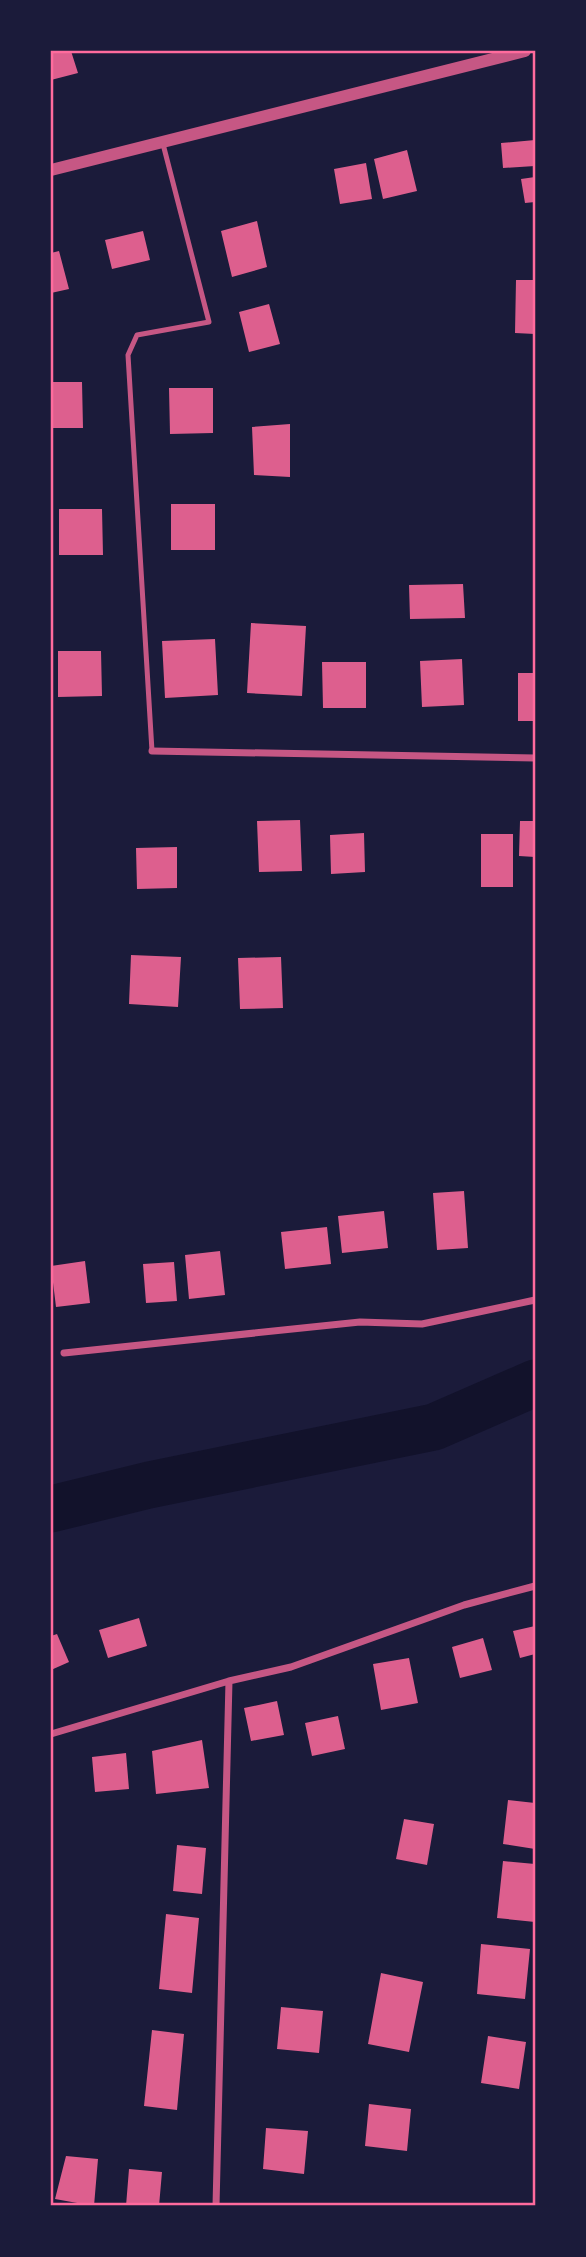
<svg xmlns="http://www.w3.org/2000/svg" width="586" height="2257" font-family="'Source Sans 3',sans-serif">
	<rect width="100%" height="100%" fill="#1b1b3a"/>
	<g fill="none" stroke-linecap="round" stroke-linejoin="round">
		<path stroke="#12122b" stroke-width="47" d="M 51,1509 L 149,1485 L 434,1427 L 535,1383"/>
	</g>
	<path fill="#dd5f8e" d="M 51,51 L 71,51 L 78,73 L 51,80 Z
		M 535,140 L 535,166 L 503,168 L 501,143 Z
		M 407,150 L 417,191 L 383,199 L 374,159 Z
		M 366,163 L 372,199 L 340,204 L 334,169 Z
		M 535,177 L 535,202 L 525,203 L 521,179 Z
		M 257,221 L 267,267 L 232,277 L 221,231 Z
		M 143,231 L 150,260 L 112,269 L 105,240 Z
		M 59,251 L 69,289 L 51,293 L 51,253 Z
		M 516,280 L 535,280 L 535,334 L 515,333 Z
		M 269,304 L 280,344 L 249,352 L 239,312 Z
		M 51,382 L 82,382 L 83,428 L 51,428 Z
		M 169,388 L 213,388 L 213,433 L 170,434 Z
		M 290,424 L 290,477 L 254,475 L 252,427 Z
		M 171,504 L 215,504 L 215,550 L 171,550 Z
		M 59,509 L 102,509 L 103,555 L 59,555 Z
		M 463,584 L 465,618 L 410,619 L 409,585 Z
		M 251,623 L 306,626 L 302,696 L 247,693 Z
		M 215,639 L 218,695 L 165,698 L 162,641 Z
		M 58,651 L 101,651 L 102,696 L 58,697 Z
		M 462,659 L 464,705 L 422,707 L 420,661 Z
		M 322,662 L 366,662 L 366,708 L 323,708 Z
		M 518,673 L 535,673 L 535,721 L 518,721 Z
		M 300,820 L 302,871 L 259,872 L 257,821 Z
		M 520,821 L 535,821 L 535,857 L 519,856 Z
		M 364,833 L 365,872 L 331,874 L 330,835 Z
		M 481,834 L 513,834 L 513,887 L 481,887 Z
		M 177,847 L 177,888 L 137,889 L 136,848 Z
		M 131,955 L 181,957 L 178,1007 L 129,1004 Z
		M 281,957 L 283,1008 L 240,1009 L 238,958 Z
		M 464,1191 L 468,1248 L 437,1250 L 433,1193 Z
		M 384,1211 L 388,1248 L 342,1253 L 338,1216 Z
		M 327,1227 L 331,1264 L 285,1269 L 281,1232 Z
		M 220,1251 L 225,1295 L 189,1299 L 185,1255 Z
		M 85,1261 L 90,1303 L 56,1307 L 51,1266 Z
		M 174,1262 L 177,1301 L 146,1303 L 143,1264 Z
		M 139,1618 L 147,1646 L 108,1658 L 99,1630 Z
		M 535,1626 L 535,1654 L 520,1658 L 513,1631 Z
		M 57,1634 L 69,1662 L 51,1670 L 51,1636 Z
		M 483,1638 L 492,1670 L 460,1678 L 452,1647 Z
		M 409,1658 L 418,1703 L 381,1710 L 373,1664 Z
		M 277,1701 L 284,1735 L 251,1741 L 244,1708 Z
		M 338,1716 L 345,1749 L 312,1756 L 305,1723 Z
		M 202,1740 L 209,1788 L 156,1794 L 152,1751 Z
		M 126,1753 L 129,1789 L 95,1792 L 92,1757 Z
		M 508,1800 L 535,1803 L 535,1849 L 503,1844 Z
		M 404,1819 L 434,1824 L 427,1865 L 396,1859 Z
		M 177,1845 L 206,1848 L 202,1894 L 173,1891 Z
		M 503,1861 L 535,1864 L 535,1922 L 497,1918 Z
		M 166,1914 L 199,1918 L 192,1993 L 159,1989 Z
		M 481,1944 L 530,1949 L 525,1999 L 477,1994 Z
		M 381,1973 L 423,1982 L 409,2052 L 368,2044 Z
		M 281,2007 L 323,2011 L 319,2053 L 277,2049 Z
		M 152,2030 L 184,2034 L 177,2110 L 144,2106 Z
		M 488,2036 L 526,2042 L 519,2089 L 481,2083 Z
		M 369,2104 L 411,2109 L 407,2151 L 365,2146 Z
		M 266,2128 L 308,2131 L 304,2174 L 263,2169 Z
		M 66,2156 L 98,2159 L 94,2206 L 55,2199 Z
		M 129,2169 L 162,2172 L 159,2206 L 126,2206 Z"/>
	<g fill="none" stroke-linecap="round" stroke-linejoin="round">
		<path stroke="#c65784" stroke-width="5" d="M 152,751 L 128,355 L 137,335 L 209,322 L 163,144"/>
		<path stroke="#c65784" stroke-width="7" d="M 152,751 L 535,758
			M 64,1353 L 360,1322 L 422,1324 L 535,1300
			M 51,1734 L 229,1681 L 291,1667 L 464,1605 L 535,1586
			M 216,2206 L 229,1681"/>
		<path stroke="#c65784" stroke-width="12" d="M 51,170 L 525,51"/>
	</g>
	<rect width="586" height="2257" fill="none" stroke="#1b1b3a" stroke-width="105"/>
	<rect x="52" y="52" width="482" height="2152" fill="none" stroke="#ff6b9d" stroke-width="2.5"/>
</svg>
